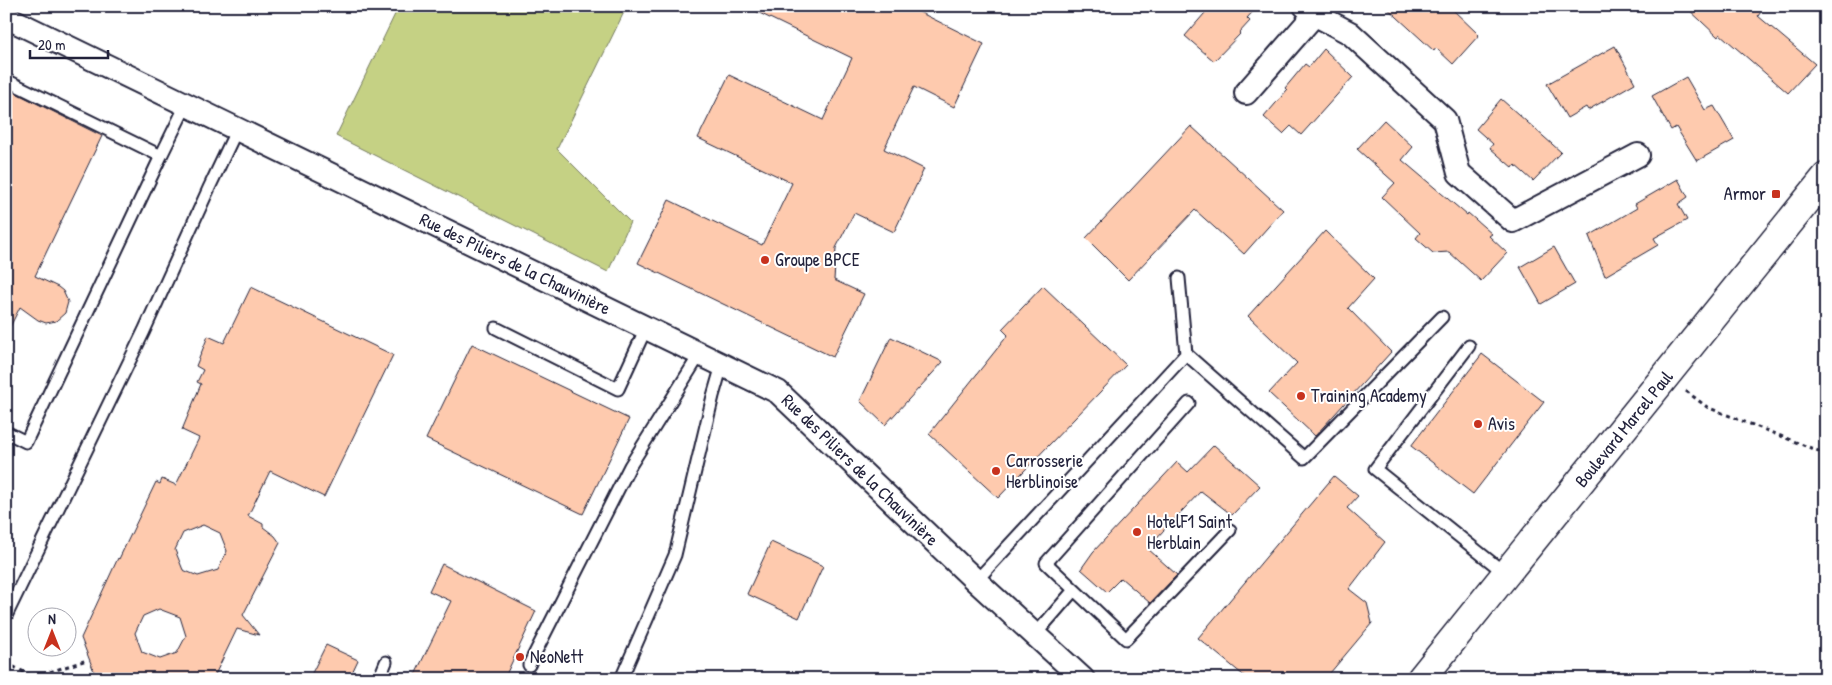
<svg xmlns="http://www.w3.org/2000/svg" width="1832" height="685" font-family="'Patrick Hand',sans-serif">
	<rect width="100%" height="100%" fill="#fff"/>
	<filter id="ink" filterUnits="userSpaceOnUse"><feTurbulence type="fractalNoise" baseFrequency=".02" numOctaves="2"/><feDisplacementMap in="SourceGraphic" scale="10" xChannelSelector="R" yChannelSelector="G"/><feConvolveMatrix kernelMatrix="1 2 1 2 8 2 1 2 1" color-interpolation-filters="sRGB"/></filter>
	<g filter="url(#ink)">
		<path fill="#c5d184" stroke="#747a60" d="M 399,6 L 627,6 L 557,149 L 630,222 L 608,272 L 336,136 Z"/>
		<path fill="#fecaae" stroke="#22223b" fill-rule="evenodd" d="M 745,6 L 907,6 L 984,44 L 954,107 L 914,87 L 884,149 L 924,169 L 894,232 L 854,213 L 836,248 L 834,280 L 864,294 L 833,357 L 638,263 L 669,200 L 762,245 L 792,183 L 698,138 L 729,75 L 823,120 L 852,58 Z
			M 1211,6 L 1258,6 L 1247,18 L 1250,21 L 1239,33 L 1240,34 L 1214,61 L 1185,36 Z
			M 1385,6 L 1449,6 L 1479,35 L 1453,64 L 1436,48 L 1434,51 Z
			M 1685,6 L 1765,6 L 1758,16 L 1815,64 L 1788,93 L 1720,34 L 1718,37 Z
			M 1615,46 L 1635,83 L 1588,110 L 1586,107 L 1567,118 L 1547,84 Z
			M 1324,49 L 1353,77 L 1301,135 L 1291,126 L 1283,134 L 1264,117 L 1287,90 L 1285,88 L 1305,64 L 1309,67 Z
			M 1686,77 L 1705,110 L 1714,106 L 1734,140 L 1697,161 L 1676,127 L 1671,130 L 1652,96 Z
			M 6,88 L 102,136 L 35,276 L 58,287 L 63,291 L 68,302 L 65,313 L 56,321 L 46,323 L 38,320 L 20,307 L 6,335 Z
			M 1501,99 L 1561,152 L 1533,181 L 1515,165 L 1513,168 L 1490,148 L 1493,144 L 1476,129 Z
			M 1384,120 L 1413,147 L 1402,160 L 1467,215 L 1468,213 L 1492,234 L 1489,236 L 1507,253 L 1481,281 L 1449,252 L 1433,253 L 1416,238 L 1420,233 L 1382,197 L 1395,183 L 1357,149 Z
			M 1191,126 L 1283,210 L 1244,254 L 1195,210 L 1128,280 L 1086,238 Z
			M 1678,179 L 1688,197 L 1678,204 L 1687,220 L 1654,238 L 1658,245 L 1605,276 L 1589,236 L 1637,208 L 1635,204 Z
			M 1325,231 L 1374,279 L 1348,308 L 1391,352 L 1315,436 L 1269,393 L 1297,363 L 1248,316 Z
			M 1554,247 L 1575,284 L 1541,304 L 1520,267 Z
			M 1043,286 L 1126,365 L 998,498 L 929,434 L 1008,335 L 1002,329 Z
			M 251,287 L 393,355 L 324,497 L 270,471 L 248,516 L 263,524 L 263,527 L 275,536 L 280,543 L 243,615 L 259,635 L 237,629 L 213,679 L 97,679 L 81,638 L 118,558 L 119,559 L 156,482 L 160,484 L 162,479 L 176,485 L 199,438 L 182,430 L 201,384 L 197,382 L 203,370 L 196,366 L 208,336 L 224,343 ZM 203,525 L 220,533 L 227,551 L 218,570 L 198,576 L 183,570 L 175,550 L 183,533 ZM 159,609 L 180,617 L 186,636 L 177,653 L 160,659 L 142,652 L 135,633 L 143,616 Z
			M 891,337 L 943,362 L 885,425 L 860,401 Z
			M 472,344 L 629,419 L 583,514 L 426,439 Z
			M 1482,354 L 1544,402 L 1473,494 L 1411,446 Z
			M 1214,445 L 1260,486 L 1232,515 L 1201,491 L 1147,548 L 1177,575 L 1150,603 L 1121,578 L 1107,592 L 1081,569 L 1093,552 L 1177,462 L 1188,472 Z
			M 1334,476 L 1358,496 L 1347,508 L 1385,542 L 1349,589 L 1367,603 L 1372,623 L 1325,679 L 1248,679 L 1198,638 Z
			M 771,542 L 823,566 L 799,618 L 747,594 Z
			M 442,564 L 536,611 L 504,679 L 413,679 L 451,601 L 429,591 Z
			M 326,645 L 358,660 L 349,679 L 309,679 Z"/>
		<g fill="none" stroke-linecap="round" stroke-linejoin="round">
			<defs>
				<path id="lane" d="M 6,80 L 161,156 L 186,105
					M 1179,278 L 1186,354 L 1304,458 L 1442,317
					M 496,328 L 618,389 L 646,328
					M 1469,346 L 1375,469 L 1506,574
					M 1189,403 L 1046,563 L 1126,639 L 1230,530
					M 6,432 L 26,442 L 161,156
					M 976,581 L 1186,354
					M 6,616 L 144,331 L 209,188 L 237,129
					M 1035,635 L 1074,590
					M 529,665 L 630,466 L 700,354
					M 379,679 L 386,662
					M 621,679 L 675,555 L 713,396 L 722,365"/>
				<path id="street" d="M 1305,6 L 1314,14 L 1350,33 L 1445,120 L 1459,173 L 1513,221 L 1638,155
					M 6,17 L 778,392 L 976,581 L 1083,679
					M 1246,93 L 1322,6"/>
				<path id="secondary" d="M 1421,679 L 1826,177"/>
			</defs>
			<use href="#lane" stroke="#22223b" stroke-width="15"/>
			<use href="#street" stroke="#22223b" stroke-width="26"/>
			<use href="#secondary" stroke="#22223b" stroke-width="31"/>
			<path stroke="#22223b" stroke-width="3" stroke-dasharray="4 4" stroke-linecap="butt" d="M 1686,391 L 1707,407 L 1826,454
				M 6,663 L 34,677 L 87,660"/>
			<use href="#lane" stroke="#fff" stroke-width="11"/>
			<use href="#street" stroke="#fff" stroke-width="22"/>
			<use href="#secondary" stroke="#fff" stroke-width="28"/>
		</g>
	</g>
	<g fill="#c8321e" stroke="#fff" stroke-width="2">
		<rect x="1771" y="189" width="10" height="10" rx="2.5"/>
		<circle cx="765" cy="260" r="5"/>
		<circle cx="1301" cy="396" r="5"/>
		<circle cx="1478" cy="424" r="5"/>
		<circle cx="996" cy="471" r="5"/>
		<circle cx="1137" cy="532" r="5"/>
		<circle cx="520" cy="657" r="5"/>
	</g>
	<g text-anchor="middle" stroke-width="4" stroke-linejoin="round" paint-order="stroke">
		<g font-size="18" fill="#22223b" stroke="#fff" text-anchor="start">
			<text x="1766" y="200" text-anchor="end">Armor</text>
			<text x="775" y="266">Groupe BPCE</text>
			<text x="1311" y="402">Training Academy</text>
			<text x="1488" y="430">Avis</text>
			<text x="1006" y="467">Carrosserie<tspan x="1006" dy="21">Herblinoise</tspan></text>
			<text x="1147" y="528">HotelF1 Saint<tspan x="1147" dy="21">Herblain</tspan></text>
			<text x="530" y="663">NeoNett</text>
		</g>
		<g font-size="18" fill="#22223b" stroke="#fff">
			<text transform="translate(515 264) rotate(26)" y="6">Rue des Piliers de la Chauvinière</text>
			<text transform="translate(1624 429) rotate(-51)" y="6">Boulevard Marcel Paul</text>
			<text transform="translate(860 470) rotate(44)" y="6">Rue des Piliers de la Chauvinière</text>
		</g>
	</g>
	<rect width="1832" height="685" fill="none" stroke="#fff" stroke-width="25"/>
	<rect x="12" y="12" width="1807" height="660" fill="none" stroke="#22223b" stroke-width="2" filter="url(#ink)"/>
	<g transform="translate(52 632)"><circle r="24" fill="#ffffff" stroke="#a7a7b1"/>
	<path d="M0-4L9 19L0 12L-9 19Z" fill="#c8321e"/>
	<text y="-8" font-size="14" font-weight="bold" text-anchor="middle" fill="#22223b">N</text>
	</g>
	<path d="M30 50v8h78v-8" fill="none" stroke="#22223b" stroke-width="2.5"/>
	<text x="38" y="50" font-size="15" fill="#22223b" stroke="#ffffff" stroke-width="4" paint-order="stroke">20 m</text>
</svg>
